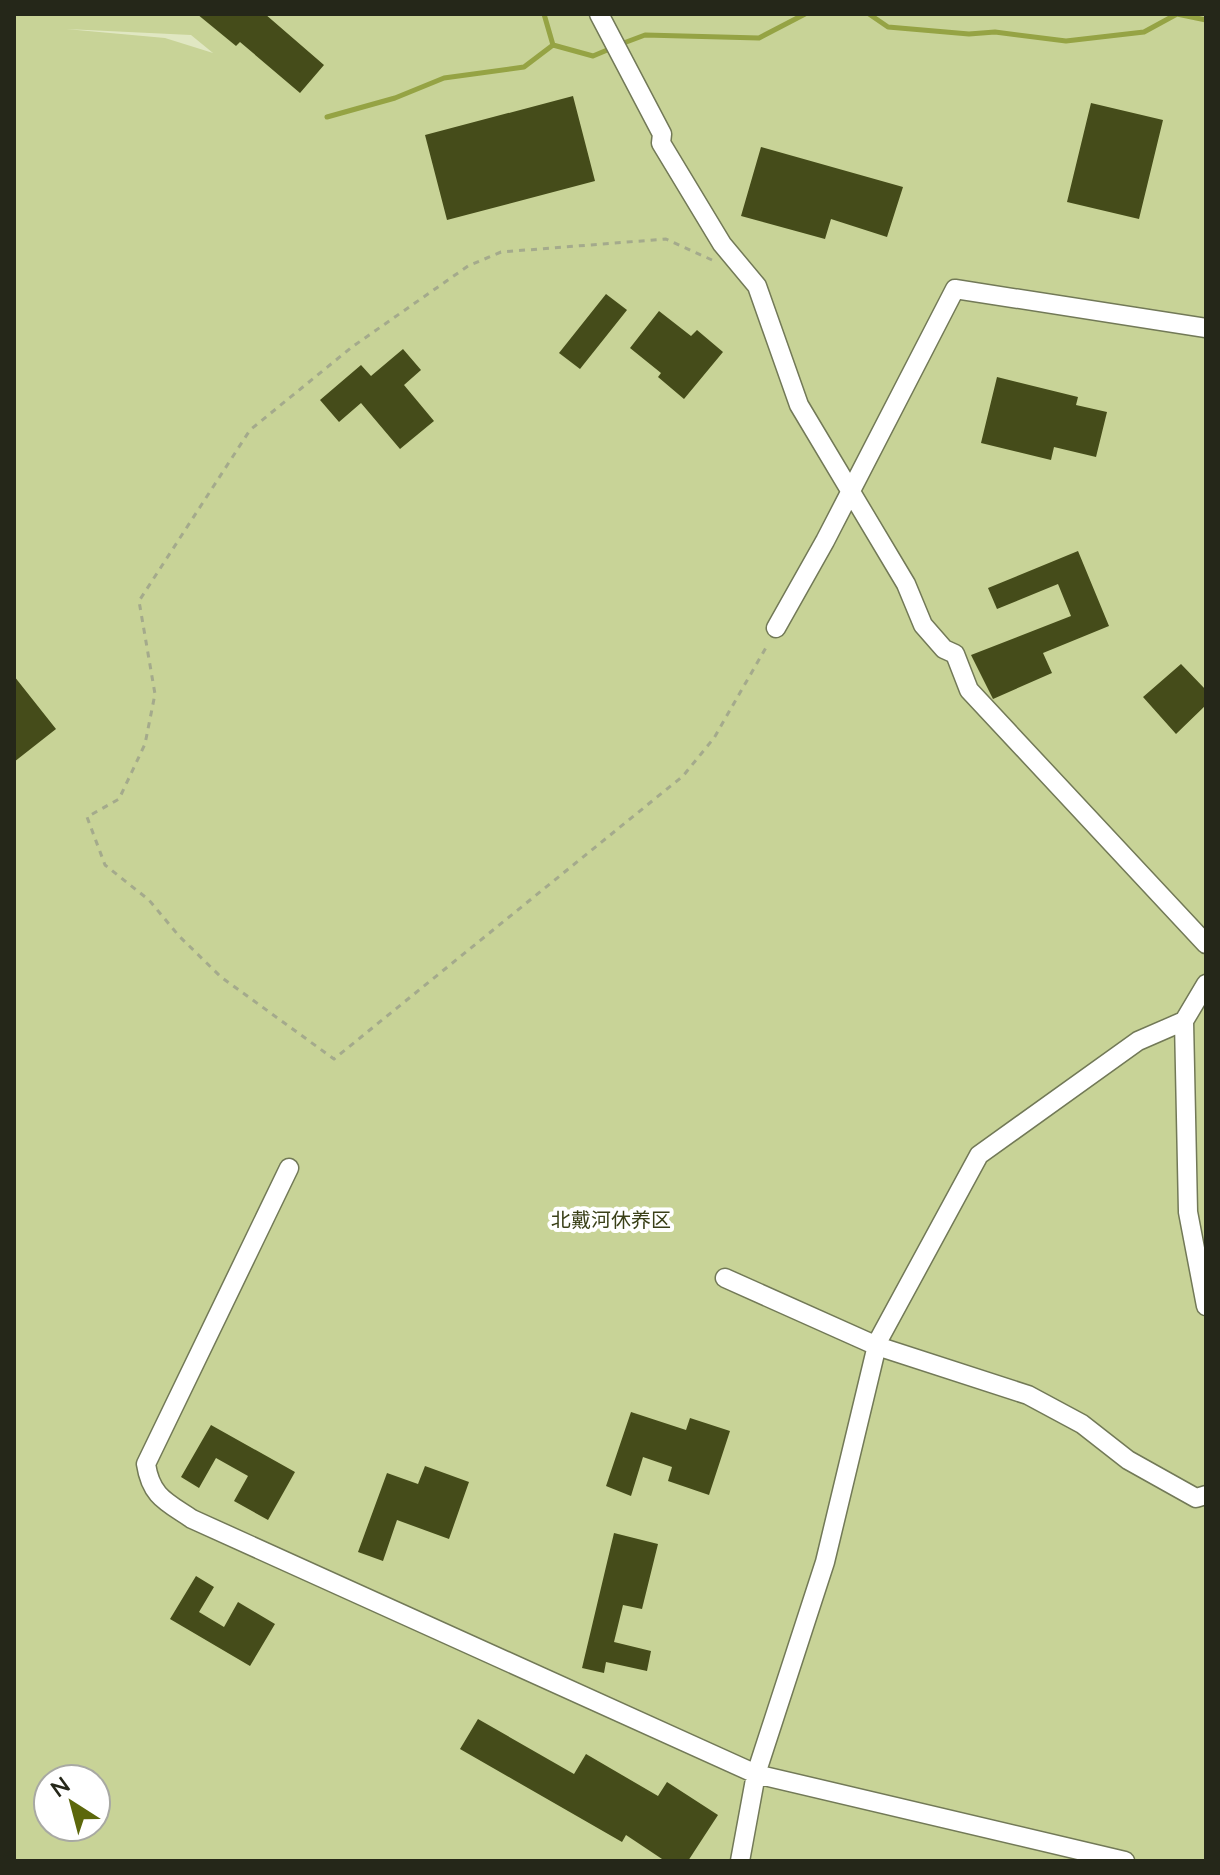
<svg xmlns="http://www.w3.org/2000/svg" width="1220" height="1875" font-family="Lato,'Noto Sans SC',sans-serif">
	<rect width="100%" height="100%" fill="#e0e7c2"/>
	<path fill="#c8d397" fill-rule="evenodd" d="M 14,14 L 1206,14 L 1206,1861 L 14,1861 ZM 66,29 L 191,35 L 213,53 L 165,38 ZM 48,1779 L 96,1779 L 96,1827 L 48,1827 Z"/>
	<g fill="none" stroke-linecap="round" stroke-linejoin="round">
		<path stroke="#95a344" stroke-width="5" d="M 544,14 L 553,45
			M 869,14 L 888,27 L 969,34 L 995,32 L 1066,41 L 1144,32 L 1177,14 L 1206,20
			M 621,44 L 645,35 L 759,38 L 805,14
			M 327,117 L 395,98 L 444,78 L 524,67 L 553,45 L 593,56 L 612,48"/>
	</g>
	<path fill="#454c1a" d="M 197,14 L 265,14 L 324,65 L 300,93 L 240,42 L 236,46 Z
		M 573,96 L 595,181 L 447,220 L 425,135 Z
		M 1091,103 L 1163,120 L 1139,219 L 1067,202 Z
		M 761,147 L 903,187 L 887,237 L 831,219 L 825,239 L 741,216 Z
		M 606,294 L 627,310 L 580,369 L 559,353 Z
		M 659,311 L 691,336 L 697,330 L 723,352 L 684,399 L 658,377 L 661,373 L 630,348 Z
		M 403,349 L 421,370 L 404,385 L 434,421 L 400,449 L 361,403 L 339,422 L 320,400 L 361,365 L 371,376 Z
		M 997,377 L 1078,397 L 1076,405 L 1107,412 L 1096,457 L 1054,447 L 1051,460 L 981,443 Z
		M 1078,551 L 1109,626 L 1043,653 L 1052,673 L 993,699 L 971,655 L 1071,616 L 1058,584 L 997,609 L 988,588 Z
		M 1181,664 L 1206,690 L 1206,705 L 1176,734 L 1143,697 Z
		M 14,676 L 56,729 L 14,762 Z
		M 631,1412 L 686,1430 L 690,1418 L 730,1431 L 709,1495 L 668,1481 L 672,1467 L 643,1457 L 631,1496 L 606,1486 Z
		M 211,1425 L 295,1472 L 268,1520 L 234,1501 L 248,1476 L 216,1458 L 199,1488 L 181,1477 Z
		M 425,1466 L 469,1482 L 449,1539 L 397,1520 L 383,1561 L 358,1552 L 387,1473 L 418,1484 Z
		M 614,1533 L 658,1544 L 642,1609 L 623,1605 L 614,1642 L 651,1651 L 647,1671 L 606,1662 L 604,1673 L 582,1668 Z
		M 196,1576 L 214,1587 L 199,1612 L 224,1627 L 238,1602 L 275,1624 L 250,1666 L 170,1619 Z
		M 478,1719 L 574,1774 L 586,1754 L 658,1796 L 667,1782 L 718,1815 L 688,1861 L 665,1861 L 626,1835 L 622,1842 L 460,1749 Z"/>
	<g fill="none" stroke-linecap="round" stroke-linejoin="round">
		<defs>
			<path id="street" d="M 599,14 L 662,134 L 661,143 L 722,244 L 757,286 L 799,405 L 906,584 L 923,625 L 944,649 L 955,654 L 969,690 L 1206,944
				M 776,628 L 825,541 L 955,289 L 1206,328
				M 1206,984 L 1184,1021 L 1188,1212 L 1206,1306
				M 289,1168 L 146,1464 C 151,1497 167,1502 192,1519 L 756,1774 L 1125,1861
				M 725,1278 L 877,1346 L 1028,1395 L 1082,1424 L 1128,1460 L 1196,1498 L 1206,1495
				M 740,1861 L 756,1774 L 825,1562 L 878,1341 L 979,1155 L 1138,1041 L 1184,1021"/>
		</defs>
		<use href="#street" stroke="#727957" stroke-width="21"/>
		<path stroke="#a4aa8c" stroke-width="3" stroke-dasharray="6 6" stroke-linecap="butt" d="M 712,260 L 666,239 L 501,252 L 468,266 L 352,347 L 250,430 L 139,601 L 155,694 L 145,744 L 119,799 L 87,817 L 105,865 L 149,900 L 179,936 L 221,977 L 334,1059 L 683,776 L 714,738 L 768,644"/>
		<use href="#street" stroke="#fff" stroke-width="18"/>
	</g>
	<g text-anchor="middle" stroke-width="8" stroke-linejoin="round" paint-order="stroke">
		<g font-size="20" fill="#3a4018" stroke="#fff">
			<text x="611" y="1227">北戴河休养区</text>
		</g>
	</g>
	<rect width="1220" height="1875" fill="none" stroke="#252719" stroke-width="32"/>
	<g transform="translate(72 1803) rotate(324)"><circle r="38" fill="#ffffff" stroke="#a8a9a3" stroke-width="2"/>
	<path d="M0-6L14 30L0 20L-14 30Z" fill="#5c670b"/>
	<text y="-12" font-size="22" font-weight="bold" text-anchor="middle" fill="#252719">N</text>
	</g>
</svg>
